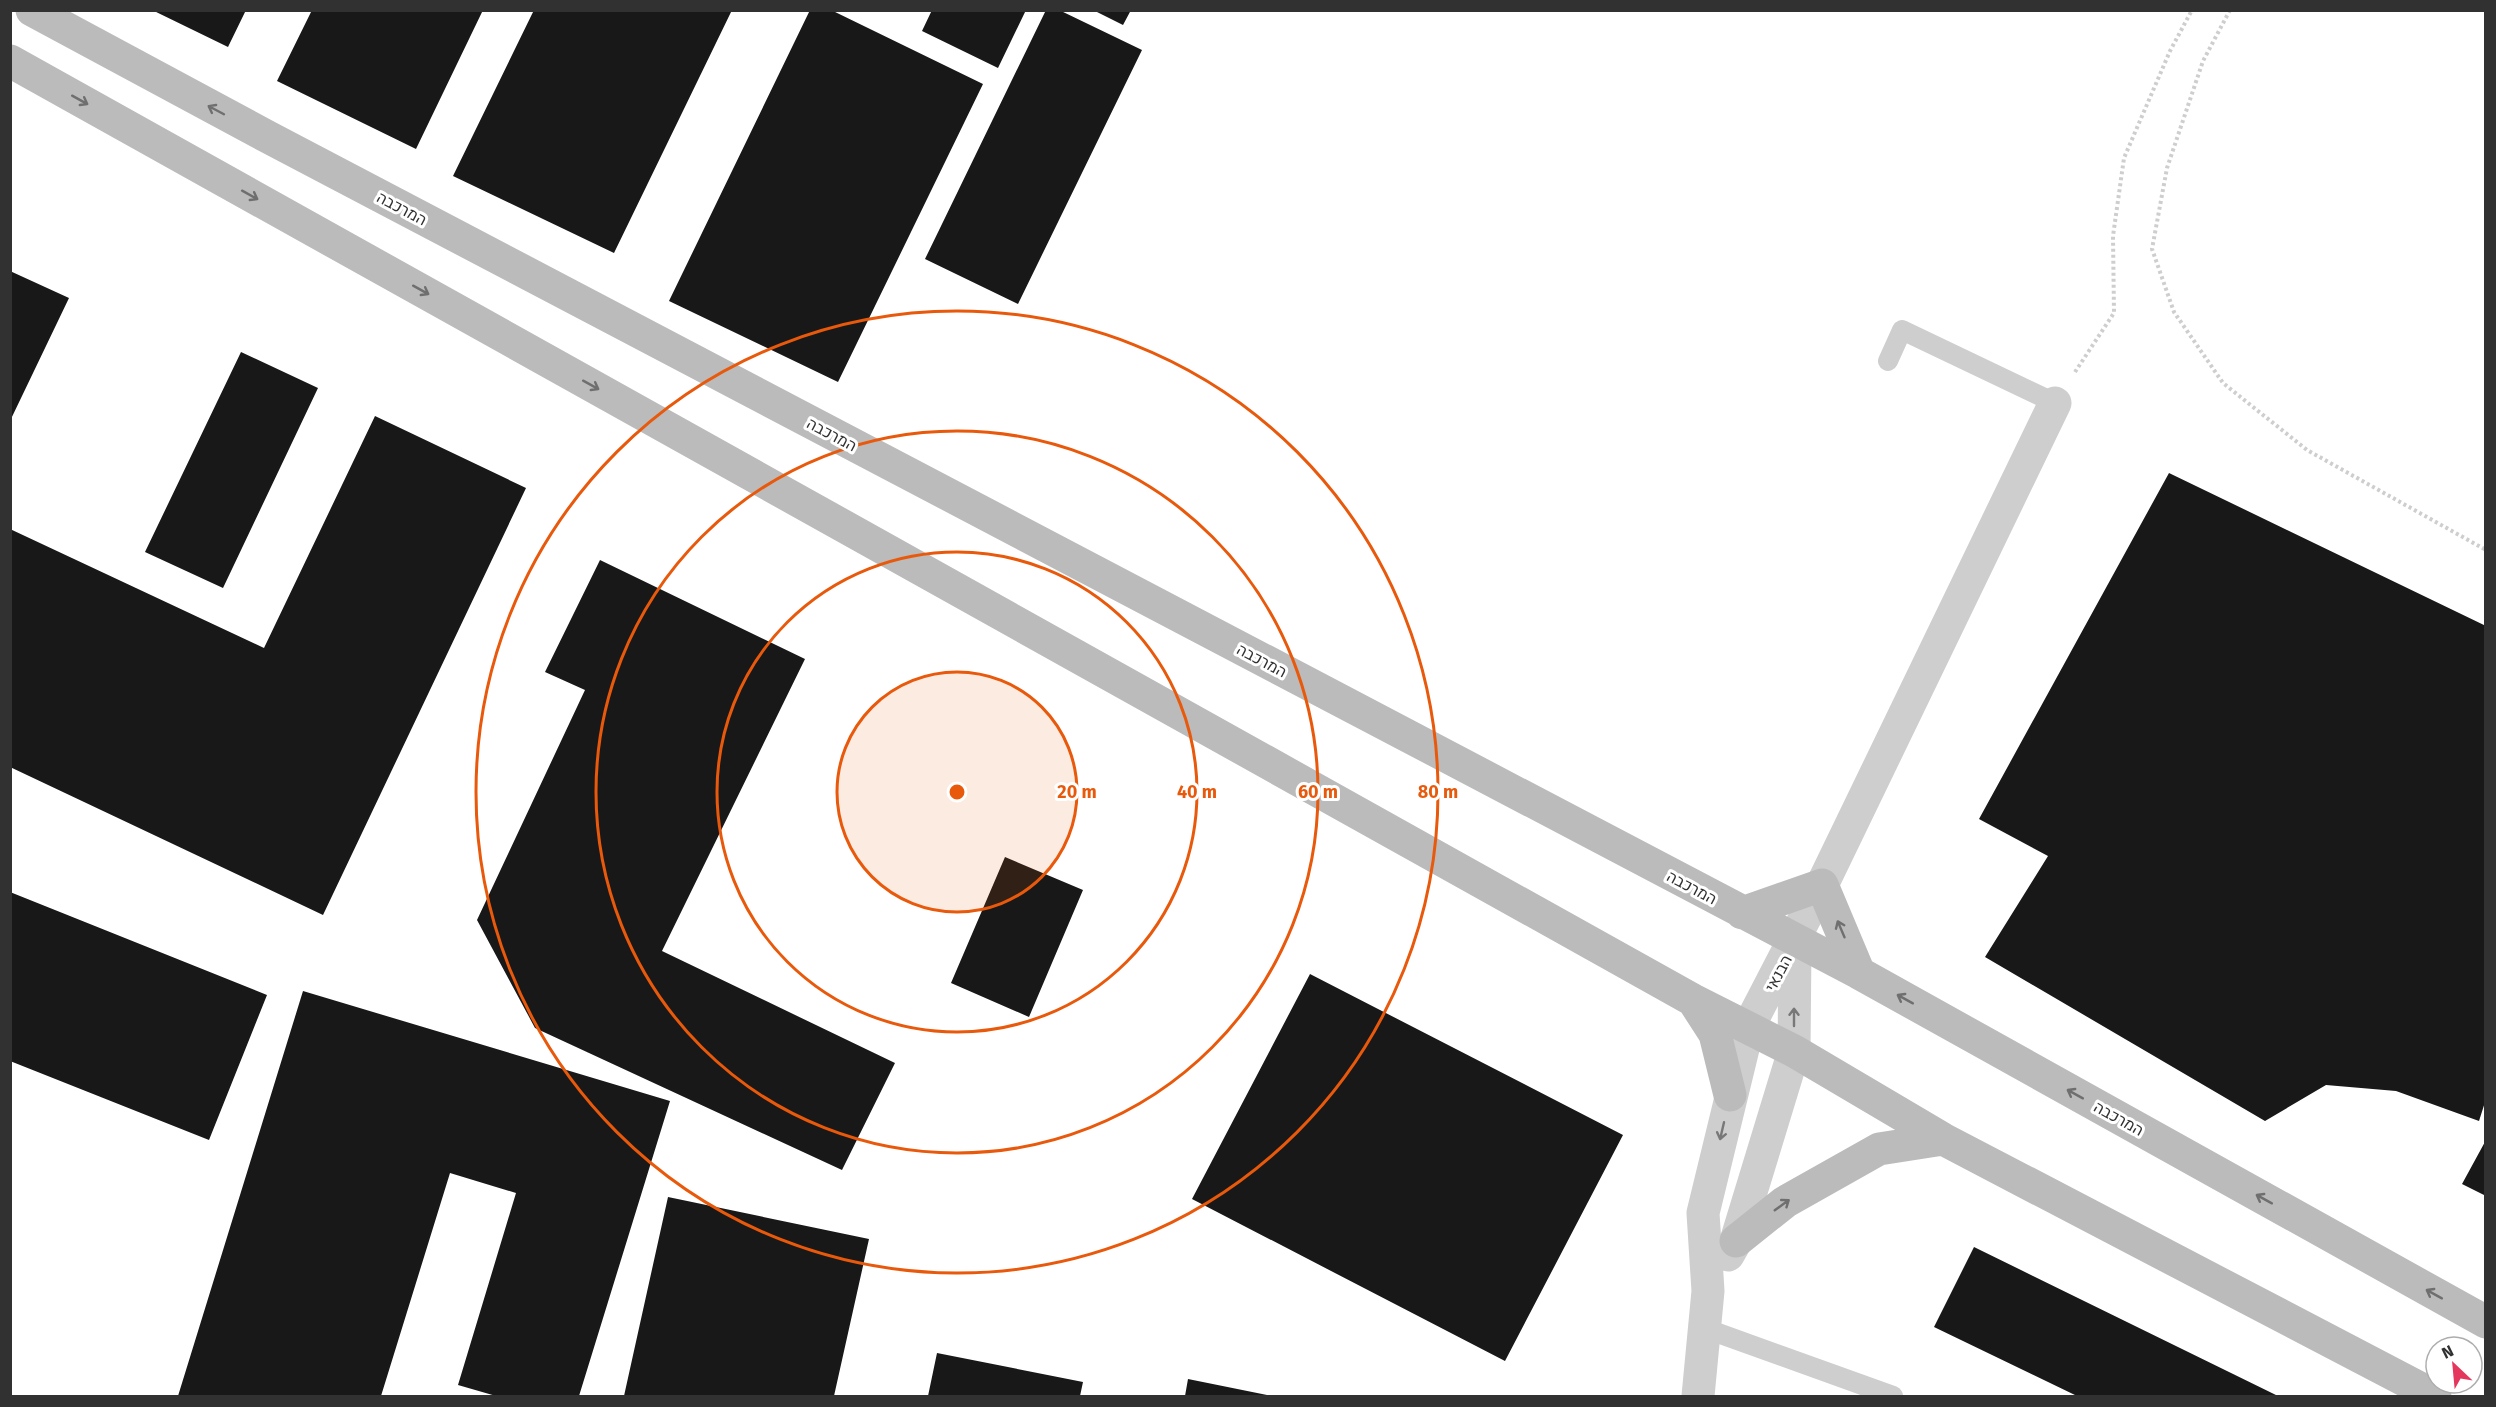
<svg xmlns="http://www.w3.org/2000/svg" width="2496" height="1407" font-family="'Fira Sans',Heebo,sans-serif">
	<rect width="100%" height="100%" fill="#fff"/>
	<path fill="#181818" d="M 152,10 L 246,10 L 228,47 Z
		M 312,10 L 483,10 L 416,149 L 277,81 Z
		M 534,10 L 732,10 L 614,253 L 453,176 Z
		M 810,10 L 831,10 L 983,84 L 838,382 L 669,301 Z
		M 932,10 L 1026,10 L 998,68 L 922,31 Z
		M 1046,10 L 1059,10 L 1142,50 L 1018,304 L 925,259 Z
		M 1093,10 L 1131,10 L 1123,25 Z
		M 10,271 L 69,298 L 10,421 Z
		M 241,352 L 318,388 L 223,588 L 145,552 Z
		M 375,416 L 526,488 L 323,915 L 10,767 L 10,529 L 264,648 Z
		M 2169,473 L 2486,626 L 2486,1099 L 2479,1121 L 2396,1091 L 2326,1085 L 2265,1121 L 1985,957 L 2048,856 L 1979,819 Z
		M 600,560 L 805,659 L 662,951 L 895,1063 L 842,1170 L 535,1028 L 477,920 L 585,690 L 545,672 Z
		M 1005,857 L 1083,890 L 1029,1017 L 951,983 Z
		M 10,892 L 267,995 L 209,1140 L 10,1061 Z
		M 1310,974 L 1623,1135 L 1505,1361 L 1192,1199 Z
		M 303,991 L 670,1101 L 579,1396 L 496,1396 L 458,1385 L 516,1193 L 450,1173 L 381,1396 L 178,1396 Z
		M 2486,1140 L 2486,1196 L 2462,1184 Z
		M 668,1197 L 869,1239 L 834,1396 L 624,1396 Z
		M 1974,1247 L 2278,1396 L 2077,1396 L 1934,1327 Z
		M 937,1353 L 1083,1382 L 1080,1396 L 928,1396 Z
		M 1188,1379 L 1267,1395 L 1267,1396 L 1185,1396 Z"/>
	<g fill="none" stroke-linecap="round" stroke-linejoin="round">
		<path stroke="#cecece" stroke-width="4" stroke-dasharray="3 3" stroke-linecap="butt" d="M 2230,10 L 2203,61 L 2167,168 L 2152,249 L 2174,312 L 2223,383 L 2307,450 L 2486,550
			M 2075,372 L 2114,313 L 2113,236 L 2124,158 L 2170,51 L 2192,10"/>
		<path stroke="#cecece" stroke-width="20" d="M 1888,361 L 1902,330 L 2055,403
			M 1704,1328 L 1893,1396"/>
		<path stroke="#cecece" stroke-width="33" d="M 1728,1255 L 1736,1241 L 1794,1051 L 1795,945
			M 1698,1396 L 1708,1291 L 1703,1213 L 1748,1028 L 1822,885 L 2055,403"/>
		<path stroke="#bbb" stroke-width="33" d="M 32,10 L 268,137 L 1859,973 L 2486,1322
			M 10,61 L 1693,1000 L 1794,1051 L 1943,1139 L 2435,1396
			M 1742,913 L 1822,885 L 1859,973
			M 1693,1000 L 1715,1034 L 1730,1095
			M 1736,1241 L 1785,1202 L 1879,1149 L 1943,1139"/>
	</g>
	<defs><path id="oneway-shaft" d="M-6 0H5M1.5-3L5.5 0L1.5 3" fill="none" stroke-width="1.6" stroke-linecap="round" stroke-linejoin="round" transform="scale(1.5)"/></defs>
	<g stroke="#6f6f6f">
		<use href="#oneway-shaft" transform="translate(80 100) rotate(29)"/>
		<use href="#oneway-shaft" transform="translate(216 110) rotate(-152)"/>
		<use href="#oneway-shaft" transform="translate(250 195) rotate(29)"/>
		<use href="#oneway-shaft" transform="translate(421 290) rotate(29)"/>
		<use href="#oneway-shaft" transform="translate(591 385) rotate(29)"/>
		<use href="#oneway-shaft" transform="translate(1841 929) rotate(-113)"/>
		<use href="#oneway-shaft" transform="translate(1905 999) rotate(-151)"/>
		<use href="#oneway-shaft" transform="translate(2075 1094) rotate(-151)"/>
		<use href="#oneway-shaft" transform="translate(2264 1199) rotate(-151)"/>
		<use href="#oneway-shaft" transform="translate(1782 1205) rotate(-36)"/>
		<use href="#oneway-shaft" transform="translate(2434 1294) rotate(-151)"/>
	</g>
	<g stroke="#787878">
		<use href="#oneway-shaft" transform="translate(1794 1017) rotate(-90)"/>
		<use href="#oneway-shaft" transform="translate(1722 1131) rotate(103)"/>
	</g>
	<circle cx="957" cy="792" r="120" fill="#e8590c" fill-opacity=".12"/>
	<g fill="none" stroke="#e8590c" stroke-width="3">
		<circle cx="957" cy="792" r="120"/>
		<circle cx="957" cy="792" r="240"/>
		<circle cx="957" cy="792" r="361"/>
		<circle cx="957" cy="792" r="481"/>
	</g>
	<g text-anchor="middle" stroke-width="6" stroke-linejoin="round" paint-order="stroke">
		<g font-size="16" fill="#313131" stroke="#fff">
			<text transform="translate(402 208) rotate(28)" y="6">המרכבה</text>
			<text transform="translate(832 434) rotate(28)" y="6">המרכבה</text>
			<text transform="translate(1262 660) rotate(28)" y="6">המרכבה</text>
			<text transform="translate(1692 887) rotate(28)" y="6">המרכבה</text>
			<text transform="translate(1778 973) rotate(-62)" y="6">הבנאי</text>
			<text transform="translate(2119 1118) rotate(29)" y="6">המרכבה</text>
		</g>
	</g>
	<circle cx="957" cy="792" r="9" fill="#e8590c" stroke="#fff" stroke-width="3"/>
	<g font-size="18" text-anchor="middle" font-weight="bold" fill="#e8590c" stroke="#fff" stroke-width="6" stroke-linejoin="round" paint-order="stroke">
		<text x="1077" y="798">20 m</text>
		<text x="1197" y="798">40 m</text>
		<text x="1318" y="798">60 m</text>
		<text x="1438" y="798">80 m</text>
	</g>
	<rect width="2496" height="1407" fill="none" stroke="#313131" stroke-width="24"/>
	<g transform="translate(2454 1365) rotate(334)"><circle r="28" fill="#ffffff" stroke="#adadad" stroke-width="1.5"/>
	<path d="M0-4.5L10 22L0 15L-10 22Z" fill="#e3375d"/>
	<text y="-9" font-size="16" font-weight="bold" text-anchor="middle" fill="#313131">N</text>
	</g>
</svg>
